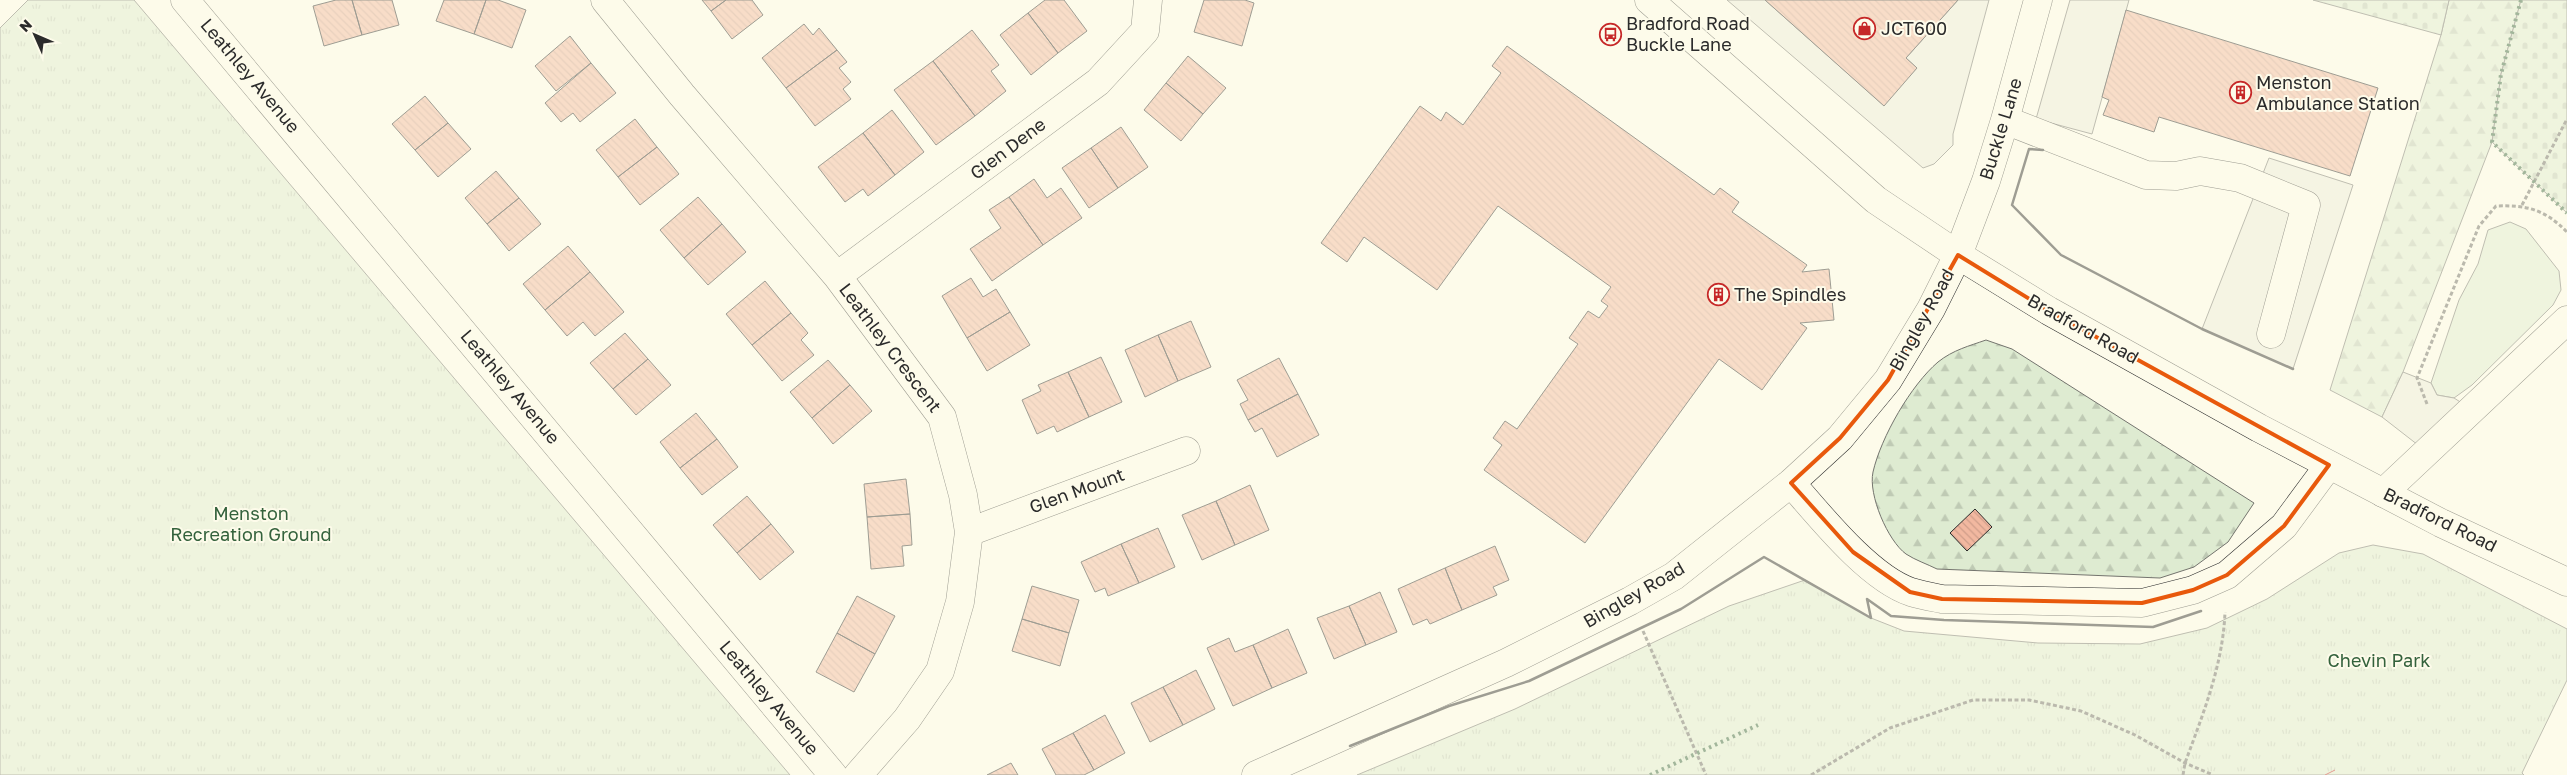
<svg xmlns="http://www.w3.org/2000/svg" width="2567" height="775" font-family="'Golos Text',sans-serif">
	<defs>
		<pattern id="forest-firs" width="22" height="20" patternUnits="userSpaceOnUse" patternTransform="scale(1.25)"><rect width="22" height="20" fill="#deebd1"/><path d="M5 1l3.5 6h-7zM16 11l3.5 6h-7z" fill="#bfcab4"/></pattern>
		<pattern id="cemetery-stones" width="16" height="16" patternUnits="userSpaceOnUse" patternTransform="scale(1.25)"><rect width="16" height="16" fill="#deebd1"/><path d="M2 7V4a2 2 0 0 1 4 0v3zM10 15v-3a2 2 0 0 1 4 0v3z" fill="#bfcab4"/></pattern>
		<pattern id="park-tufts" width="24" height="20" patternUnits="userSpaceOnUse" patternTransform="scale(1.25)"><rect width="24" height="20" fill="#deebd1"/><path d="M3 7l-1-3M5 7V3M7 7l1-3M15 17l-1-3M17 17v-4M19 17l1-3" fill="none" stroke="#bfcab4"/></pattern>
		<pattern id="building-back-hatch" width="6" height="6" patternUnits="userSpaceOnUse" patternTransform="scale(1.25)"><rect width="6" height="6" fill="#f2b8a0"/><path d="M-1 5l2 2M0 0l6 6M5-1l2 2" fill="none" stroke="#d09e8a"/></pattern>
	</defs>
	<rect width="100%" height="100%" fill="#fdfbea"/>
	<path fill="#deebd1" stroke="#74746e" d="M 2510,222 L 2526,229 L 2559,271 L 2561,290 L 2553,305 L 2472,385 L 2454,398 L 2437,395 L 2431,383 L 2459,300 L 2478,264 L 2488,230 Z"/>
	<path fill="url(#forest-firs)" stroke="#74746e" d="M 2449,0 L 2521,0 L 2501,74 L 2492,142 L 2403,372 L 2382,417 L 2330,390 L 2441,35 Z
		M 1986,340 L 2012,349 L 2254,503 L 2228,542 L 2194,567 L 2160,578 L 1937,569 C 1927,564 1915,560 1906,554 C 1888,541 1868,495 1873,472 C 1881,437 1911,385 1938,362 C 1953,350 1969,346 1986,340 Z"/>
	<path fill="url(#cemetery-stones)" stroke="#74746e" d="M 2313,0 L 2449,0 L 2441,35 Z
		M 2521,0 L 2567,0 L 2567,213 L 2492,142 L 2501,74 Z"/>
	<path fill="url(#park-tufts)" stroke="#74746e" d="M 28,0 L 134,0 L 790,775 L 0,775 L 0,28 Z
		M 2373,545 L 2423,554 L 2567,629 L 2567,680 L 2522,773 L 2524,775 L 1357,775 L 1515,709 L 1729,606 L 1805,580 L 1871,618 L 1904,631 L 2038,643 L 2140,644 L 2207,628 L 2267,599 L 2339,553 Z"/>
	<path fill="#eceadb" stroke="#74746e" d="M 1727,0 L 1765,0 L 1882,104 L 1917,68 L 1906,58 L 1958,0 L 1989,0 L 1953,134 L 1953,145 L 1934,164 L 1923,168 Z
		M 2070,0 L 2129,0 L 2092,134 L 2036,119 Z
		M 2269,158 L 2353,185 L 2293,369 L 2202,329 Z
		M 2403,372 L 2431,383 L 2437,395 L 2454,398 L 2473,410 L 2427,452 L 2382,417 Z"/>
	<path fill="url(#building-back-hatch)" stroke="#2b2b2b" d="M 336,0 L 352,0 L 362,35 L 324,46 L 313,6 Z
		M 352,0 L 392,0 L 399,25 L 362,35 Z
		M 444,0 L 486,0 L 474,34 L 436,21 Z
		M 486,0 L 498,0 L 526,10 L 512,48 L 474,34 Z
		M 702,0 L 726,0 L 711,11 Z
		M 726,0 L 752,0 L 763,15 L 732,39 L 711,11 Z
		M 1045,0 L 1064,0 L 1087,31 L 1058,53 L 1028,13 Z
		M 1204,0 L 1245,0 L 1254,3 L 1242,46 L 1194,32 Z
		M 1765,0 L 1958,0 L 1906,58 L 1917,68 L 1884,106 Z
		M 2126,10 L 2378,88 L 2350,176 L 2159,117 L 2154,132 L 2103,115 L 2109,100 L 2102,97 Z
		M 1028,13 L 1058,53 L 1031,75 L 1000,35 Z
		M 804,24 L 813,35 L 819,28 L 837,50 L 786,88 L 762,58 Z
		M 972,30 L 999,65 L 991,71 L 1006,91 L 975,116 L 933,61 Z
		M 570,36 L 591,63 L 556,91 L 535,66 Z
		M 1507,46 L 1714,195 L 1720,188 L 1739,202 L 1732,212 L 1807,265 L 1802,272 L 1829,269 L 1834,320 L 1800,323 L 1807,328 L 1762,390 L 1719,359 L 1585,543 L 1484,470 L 1502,445 L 1493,438 L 1505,421 L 1517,429 L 1578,344 L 1569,338 L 1588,311 L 1599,318 L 1608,306 L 1601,301 L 1611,287 L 1498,206 L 1437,290 L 1364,237 L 1347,262 L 1321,243 L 1420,106 L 1441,121 L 1446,112 L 1463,125 L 1501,73 L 1492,66 Z
		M 837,50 L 847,62 L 839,68 L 851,82 L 843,89 L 851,99 L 815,126 L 786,88 Z
		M 1188,56 L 1226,88 L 1203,114 L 1166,83 Z
		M 933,61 L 975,116 L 936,145 L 894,90 Z
		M 591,63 L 616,93 L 580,122 L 573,113 L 561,122 L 545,103 Z
		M 1166,83 L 1203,114 L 1181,141 L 1144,110 Z
		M 425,96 L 448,123 L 415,150 L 392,124 Z
		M 892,110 L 924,152 L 895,175 L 863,133 Z
		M 635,119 L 657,147 L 618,177 L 596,150 Z
		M 448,123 L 471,149 L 438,177 L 415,150 Z
		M 1121,127 L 1148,167 L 1118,188 L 1091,148 Z
		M 863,133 L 895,175 L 868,196 L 863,189 L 845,202 L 818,167 Z
		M 657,147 L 679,174 L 640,205 L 618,177 Z
		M 1091,148 L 1118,188 L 1089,208 L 1062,168 Z
		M 496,171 L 519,198 L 487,224 L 465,198 Z
		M 1034,179 L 1047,198 L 1061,188 L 1082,218 L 1043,245 L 1009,197 Z
		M 698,197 L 722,224 L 684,258 L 660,230 Z
		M 1009,197 L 1043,245 L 992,281 L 970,249 L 1001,228 L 989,210 Z
		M 519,198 L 541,224 L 509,251 L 487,224 Z
		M 722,224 L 746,252 L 708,285 L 684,258 Z
		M 568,246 L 590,272 L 545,310 L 523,284 Z
		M 590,272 L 624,312 L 595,336 L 583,322 L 567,336 L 545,310 Z
		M 971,278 L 983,297 L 996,289 L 1010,312 L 967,338 L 942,296 Z
		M 765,281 L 791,313 L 752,345 L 726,314 Z
		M 1010,312 L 1030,345 L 987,371 L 967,338 Z
		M 791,313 L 808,333 L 801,340 L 814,355 L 782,381 L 752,345 Z
		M 1191,321 L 1211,367 L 1178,381 L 1158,335 Z
		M 625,333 L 648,359 L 613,389 L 590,363 Z
		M 1158,335 L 1178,381 L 1145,397 L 1125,350 Z
		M 1101,357 L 1122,402 L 1089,417 L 1068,372 Z
		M 1279,358 L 1298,394 L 1248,420 L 1240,404 L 1248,400 L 1237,380 Z
		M 648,359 L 671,385 L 636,415 L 613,389 Z
		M 828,360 L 850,385 L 812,418 L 790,392 Z
		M 1068,372 L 1089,417 L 1057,432 L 1054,426 L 1037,434 L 1022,400 L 1041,391 L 1038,385 Z
		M 850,385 L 872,411 L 833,444 L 812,418 Z
		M 1298,394 L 1319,435 L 1277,457 L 1262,428 L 1255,432 L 1248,420 Z
		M 696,413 L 717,439 L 680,468 L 660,442 Z
		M 717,439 L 738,467 L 702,495 L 680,468 Z
		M 906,479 L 910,514 L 867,517 L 864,484 Z
		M 1250,485 L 1269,530 L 1235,545 L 1216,501 Z
		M 747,496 L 771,524 L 737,553 L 713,525 Z
		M 1216,501 L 1235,545 L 1202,560 L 1182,515 Z
		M 1975,509 L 1992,527 L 1967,551 L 1950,533 Z
		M 910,514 L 912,545 L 902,546 L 904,566 L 871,569 L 867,517 Z
		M 771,524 L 794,552 L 760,580 L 737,553 Z
		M 1158,528 L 1175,567 L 1139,583 L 1121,544 Z
		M 1121,544 L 1139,583 L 1108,596 L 1105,588 L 1095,592 L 1081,562 Z
		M 1495,546 L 1509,580 L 1493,587 L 1497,595 L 1462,610 L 1445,568 Z
		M 1445,568 L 1462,610 L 1430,624 L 1427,619 L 1413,625 L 1398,589 Z
		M 1032,586 L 1079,600 L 1069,633 L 1022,619 Z
		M 1380,592 L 1397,632 L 1366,645 L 1349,606 Z
		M 857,596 L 895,616 L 875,654 L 837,633 Z
		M 1349,606 L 1366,645 L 1334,659 L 1317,618 Z
		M 1022,619 L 1069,633 L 1060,666 L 1012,651 Z
		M 1288,629 L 1307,673 L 1272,688 L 1253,645 Z
		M 837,633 L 875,654 L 854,692 L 816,672 Z
		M 1229,638 L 1235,652 L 1253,645 L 1272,688 L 1233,706 L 1207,648 Z
		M 1196,670 L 1215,709 L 1183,725 L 1163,687 Z
		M 1163,687 L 1183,725 L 1150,742 L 1131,703 Z
		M 1105,715 L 1125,753 L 1094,770 L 1073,733 Z
		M 1073,733 L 1094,770 L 1084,775 L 1056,775 L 1042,749 Z
		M 1011,763 L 1018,775 L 987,775 Z"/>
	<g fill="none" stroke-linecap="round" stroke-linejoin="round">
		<defs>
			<path id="minor" d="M 185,0 L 833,775
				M 605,0 L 682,95 L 837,276 L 942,417 L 963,495 L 969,532 L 960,602 L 940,671 L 907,719 L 858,775
				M 2005,120 L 2146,175 L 2176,176 L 2200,171 L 2240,178 L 2306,205 L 2271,334
				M 837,276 L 1098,82 L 1145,31 L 1148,0
				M 1791,483 C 1820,516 1869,578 1911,592 C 1921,595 1932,597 1942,599 L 2142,603 L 2193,590 L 2227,575 L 2284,526 L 2329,465
				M 2383,493 L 2567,320
				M 969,532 L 1186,451
				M 1256,775 L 1506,663 L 1630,601 L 1674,576 L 1791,483 L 1840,438 L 1888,380 L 1931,309 L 1958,255 L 1986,181 L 2005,120 L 2038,0"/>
			<path id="major" d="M 1649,0 L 1876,200 L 1958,255 L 2049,311 L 2259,428 L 2441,523 L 2567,582"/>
		</defs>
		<use href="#minor" stroke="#2b2b2b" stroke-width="29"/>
		<use href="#major" stroke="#2b2b2b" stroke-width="29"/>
		<path stroke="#6a6964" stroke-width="3" stroke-dasharray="4 2.5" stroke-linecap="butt" d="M 2522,205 L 2567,119
			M 2427,404 L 2417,378 L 2479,226 L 2496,206 C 2527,205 2544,209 2567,232
			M 1643,631 L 1706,775
			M 1811,775 L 1890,728 L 1973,700 L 2029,700 L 2081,711 L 2135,735 L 2185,763 L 2213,775
			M 2183,775 L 2185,763 C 2203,714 2223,665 2225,612"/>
		<use href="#minor" stroke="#fdfbea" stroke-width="28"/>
		<use href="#major" stroke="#fdfbea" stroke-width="28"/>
		<path stroke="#34623c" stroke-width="4" stroke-dasharray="2.5 4" stroke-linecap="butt" d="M 2521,0 L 2501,74 L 2492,142 L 2567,213
			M 1650,775 L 1758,725"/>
		<path stroke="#2b2b2b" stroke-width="2.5" d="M 2043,150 L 2029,149 L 2012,205 L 2061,255 L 2202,329 L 2293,369
			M 1350,746 L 1449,706 L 1529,681 L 1681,609 L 1764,557 L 1871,618 L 1867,599 L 1891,616 L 1944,620 L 2153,627 L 2201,611"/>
		<path stroke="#c62828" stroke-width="1" stroke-dasharray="18 4 2.5 4" stroke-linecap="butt" d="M 2325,775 L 2335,770"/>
	</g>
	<path d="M0 0H2567V775H0ZM 1958,255 L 2049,311 L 2329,465 L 2284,526 L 2227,575 L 2193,590 L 2142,603 L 1942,599 L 1910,592 L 1853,552 L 1791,483 L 1840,438 L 1888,380 Z" fill="#fdfbea" fill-opacity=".55" fill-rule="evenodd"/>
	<path fill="none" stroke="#e8590c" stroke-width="4" stroke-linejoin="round" d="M 1958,255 L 2049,311 L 2329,465 L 2284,526 L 2227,575 L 2193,590 L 2142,603 L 1942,599 L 1910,592 L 1853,552 L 1791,483 L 1840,438 L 1888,380 Z"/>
	<defs>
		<symbol id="shop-ring" viewBox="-11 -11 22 22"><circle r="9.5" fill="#fdfbea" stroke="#c62828" stroke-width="1.5"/><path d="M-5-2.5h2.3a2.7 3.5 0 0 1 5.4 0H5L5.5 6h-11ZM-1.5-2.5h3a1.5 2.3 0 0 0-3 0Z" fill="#c62828"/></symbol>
		<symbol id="bus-ring" viewBox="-11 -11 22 22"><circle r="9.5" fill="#fdfbea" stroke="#c62828" stroke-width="1.5"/><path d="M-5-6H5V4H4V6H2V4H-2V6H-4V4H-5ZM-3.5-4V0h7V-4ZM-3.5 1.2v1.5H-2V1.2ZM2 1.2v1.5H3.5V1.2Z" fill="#c62828"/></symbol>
		<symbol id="building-ring" viewBox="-11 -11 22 22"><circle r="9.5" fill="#fdfbea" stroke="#c62828" stroke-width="1.5"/><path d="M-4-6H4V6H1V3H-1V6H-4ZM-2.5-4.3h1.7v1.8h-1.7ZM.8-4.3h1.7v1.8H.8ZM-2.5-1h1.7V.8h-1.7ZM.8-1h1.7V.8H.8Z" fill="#c62828"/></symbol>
	</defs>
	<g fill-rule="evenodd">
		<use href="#shop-ring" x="1852" y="16" width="25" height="25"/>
		<use href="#bus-ring" x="1598" y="22" width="25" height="25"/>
		<use href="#building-ring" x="2228" y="80" width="25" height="25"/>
		<use href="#building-ring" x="1706" y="282" width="25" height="25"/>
	</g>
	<g text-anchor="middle" stroke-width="4" stroke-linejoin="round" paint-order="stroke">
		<g font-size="18" fill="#2b2b2b" stroke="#fdfbea" text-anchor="start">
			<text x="1626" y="30">Bradford Road<tspan x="1626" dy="21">Buckle Lane</tspan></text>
			<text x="1881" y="35">JCT600</text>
			<text x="2256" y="89">Menston<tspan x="2256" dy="21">Ambulance Station</tspan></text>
			<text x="1734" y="301">The Spindles</text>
		</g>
		<g font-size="18" fill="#2b2b2b" stroke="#fdfbea">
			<text transform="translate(250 76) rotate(50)" y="6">Leathley Avenue</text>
			<text transform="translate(2001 129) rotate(-73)" y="6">Buckle Lane</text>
			<text transform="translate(1008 149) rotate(-37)" y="6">Glen Dene</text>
			<text transform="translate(1922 320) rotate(-61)" y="6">Bingley Road</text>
			<text transform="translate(2083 329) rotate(29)" y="6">Bradford Road</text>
			<text transform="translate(890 348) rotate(53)" y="6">Leathley Crescent</text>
			<text transform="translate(510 387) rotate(50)" y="6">Leathley Avenue</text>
			<text transform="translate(1077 491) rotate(-20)" y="6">Glen Mount</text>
			<text transform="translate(2440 520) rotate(26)" y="6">Bradford Road</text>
			<text transform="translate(1634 595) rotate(-30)" y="6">Bingley Road</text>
			<text transform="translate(769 698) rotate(50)" y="6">Leathley Avenue</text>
		</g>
		<g font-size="18" fill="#34623c" stroke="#fdfbea">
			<text x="251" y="520">Menston<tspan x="251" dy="21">Recreation Ground</tspan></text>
			<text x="2379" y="667">Chevin Park</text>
		</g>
	</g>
	<g transform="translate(35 35) rotate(315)" stroke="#fdfbea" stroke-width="4" paint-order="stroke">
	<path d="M0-4L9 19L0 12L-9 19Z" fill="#2b2b2b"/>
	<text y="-8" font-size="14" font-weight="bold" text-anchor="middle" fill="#2b2b2b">N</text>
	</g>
</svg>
